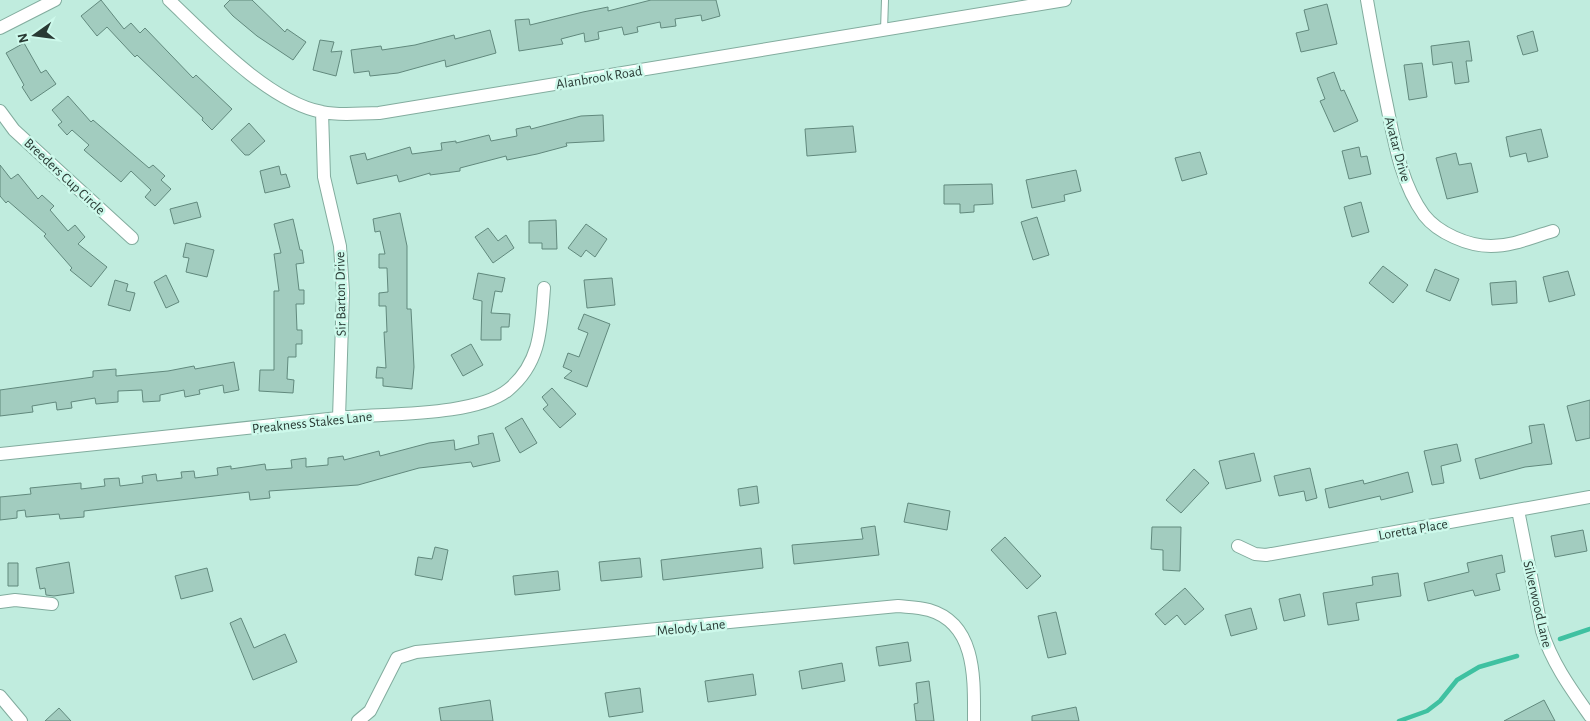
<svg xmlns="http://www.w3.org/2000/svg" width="1590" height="721" font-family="'Alegreya Sans',sans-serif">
	<rect width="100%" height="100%" fill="#c0ecde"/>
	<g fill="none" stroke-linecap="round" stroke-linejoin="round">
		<path stroke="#3fc1a1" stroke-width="4.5" d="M 1560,639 L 1590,629
			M 1399,721 L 1427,711 L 1440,701 L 1457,680 L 1479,667 L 1517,656"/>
	</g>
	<path fill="#a2ccbf" stroke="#61897d" d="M 101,0 L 124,29 L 131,23 L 140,33 L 145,28 L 193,78 L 196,75 L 232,109 L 212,130 L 202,120 L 203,118 L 137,55 L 135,57 L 107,27 L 97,36 L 81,16 Z
		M 230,0 L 252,0 L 285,32 L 287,29 L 306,42 L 293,60 L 257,36 L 233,16 L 224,6 Z
		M 651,0 L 716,0 L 720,16 L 702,21 L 701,15 L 675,19 L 676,26 L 661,28 L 660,22 L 637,27 L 638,32 L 624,35 L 622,27 L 598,32 L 599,39 L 585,42 L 584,33 L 561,39 L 563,44 L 519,51 L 515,20 L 529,19 L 530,25 L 583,12 L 608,7 L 608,11 Z
		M 1327,4 L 1337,44 L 1301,52 L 1296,33 L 1309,30 L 1304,10 Z
		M 490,30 L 496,53 L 446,67 L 445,60 L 398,73 L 370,76 L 369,71 L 354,73 L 351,50 L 381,46 L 382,50 L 415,45 L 454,35 L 455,39 Z
		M 1533,31 L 1538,51 L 1523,55 L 1517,36 Z
		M 320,40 L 334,42 L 331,52 L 342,51 L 336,76 L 313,70 Z
		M 1469,41 L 1472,61 L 1466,61 L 1469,82 L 1455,84 L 1452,62 L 1433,65 L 1431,46 Z
		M 24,43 L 41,73 L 46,70 L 56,84 L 31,101 L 22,87 L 24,85 L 6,53 Z
		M 1422,63 L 1427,97 L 1409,100 L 1404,65 Z
		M 1334,72 L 1341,91 L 1344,90 L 1358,121 L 1334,132 L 1320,101 L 1325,99 L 1317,78 Z
		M 68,96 L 91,122 L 93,120 L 149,168 L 153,165 L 165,176 L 161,180 L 171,189 L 155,206 L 145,197 L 151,190 L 131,171 L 121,182 L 84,150 L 89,145 L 72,130 L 67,135 L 58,125 L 62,122 L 52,110 Z
		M 603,115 L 604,141 L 566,143 L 567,146 L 537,154 L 507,160 L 506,156 L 460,168 L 460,171 L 430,175 L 430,173 L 399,182 L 397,175 L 357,184 L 350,156 L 365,153 L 367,160 L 410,147 L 412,154 L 442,150 L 441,143 L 456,141 L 456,143 L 489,135 L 491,141 L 517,136 L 516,129 L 530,126 L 531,129 L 581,116 Z
		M 249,123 L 265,141 L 249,155 L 245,155 L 231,140 Z
		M 853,126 L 856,152 L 807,156 L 805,129 Z
		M 1541,129 L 1548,157 L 1528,162 L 1526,153 L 1510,157 L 1506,137 Z
		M 1359,147 L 1361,157 L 1367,156 L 1371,174 L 1349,179 L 1342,151 Z
		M 1200,152 L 1207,174 L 1182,181 L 1175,158 Z
		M 1456,153 L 1459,165 L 1471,163 L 1478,192 L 1447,199 L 1436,158 Z
		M 0,165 L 11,179 L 18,174 L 38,199 L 42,195 L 54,206 L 50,210 L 68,231 L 75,225 L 85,237 L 78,244 L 107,267 L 91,287 L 70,270 L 72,268 L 44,236 L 46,234 L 8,201 L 6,203 L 0,196 Z
		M 279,166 L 281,175 L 286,174 L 290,187 L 265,193 L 260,171 Z
		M 1076,170 L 1081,191 L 1064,195 L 1065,201 L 1032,208 L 1026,180 Z
		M 992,184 L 993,204 L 974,205 L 974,212 L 960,213 L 960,204 L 944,204 L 944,185 Z
		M 197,202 L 201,217 L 174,224 L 170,209 Z
		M 1361,202 L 1369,232 L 1352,237 L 1344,207 Z
		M 400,213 L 407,246 L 407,309 L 411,309 L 414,367 L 412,389 L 383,386 L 383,378 L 376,378 L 377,367 L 386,368 L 384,332 L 387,332 L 386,306 L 379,306 L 379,293 L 388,292 L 387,268 L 379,268 L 379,254 L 385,254 L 380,231 L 375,232 L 373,219 Z
		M 1037,217 L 1049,255 L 1033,260 L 1021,222 Z
		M 293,219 L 300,250 L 302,250 L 304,263 L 296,264 L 299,290 L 304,290 L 304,304 L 296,304 L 297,330 L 302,330 L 302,344 L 296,344 L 296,357 L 288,357 L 287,379 L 294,380 L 293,393 L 259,391 L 260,370 L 274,370 L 274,291 L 279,291 L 274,254 L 281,253 L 274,224 Z
		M 556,220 L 557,249 L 542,249 L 542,243 L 529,243 L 529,221 Z
		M 586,224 L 607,239 L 595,257 L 586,250 L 581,257 L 568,248 Z
		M 488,228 L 498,241 L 506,235 L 514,248 L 493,263 L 475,237 Z
		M 186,243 L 214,250 L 207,277 L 186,272 L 189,258 L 183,257 Z
		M 1383,266 L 1408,285 L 1393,303 L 1369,283 Z
		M 1435,269 L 1459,279 L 1450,301 L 1426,291 Z
		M 1568,271 L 1575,295 L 1549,302 L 1543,277 Z
		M 478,273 L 505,278 L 502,292 L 495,291 L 491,313 L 510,314 L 509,327 L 501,327 L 501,340 L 481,340 L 482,301 L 473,299 Z
		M 166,275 L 179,302 L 166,308 L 154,282 Z
		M 612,278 L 615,305 L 587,308 L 584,280 Z
		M 115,280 L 128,284 L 126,291 L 135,293 L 130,311 L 108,305 Z
		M 1516,281 L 1517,303 L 1492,305 L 1490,283 Z
		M 584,314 L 610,324 L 587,387 L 564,378 L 572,371 L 563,367 L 568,353 L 579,357 L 588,333 L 578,329 Z
		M 471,344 L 483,365 L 463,376 L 451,355 Z
		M 234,362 L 239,390 L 224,393 L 223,385 L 199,390 L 200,394 L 185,397 L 184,390 L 160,395 L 160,401 L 143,402 L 142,390 L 118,391 L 118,402 L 96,404 L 95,398 L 71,402 L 72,408 L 57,410 L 56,402 L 32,406 L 33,412 L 0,416 L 0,390 L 93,377 L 93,371 L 116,369 L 116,376 L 168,371 L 194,366 L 195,369 Z
		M 552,388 L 576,414 L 560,428 L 543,409 L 548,405 L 542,397 Z
		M 1590,400 L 1590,438 L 1576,441 L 1567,406 Z
		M 522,418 L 537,443 L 520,453 L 505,428 Z
		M 1544,424 L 1552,464 L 1525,467 L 1480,479 L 1475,459 L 1532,443 L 1529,426 Z
		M 493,433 L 500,461 L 473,467 L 471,462 L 419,468 L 358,485 L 269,491 L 270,498 L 250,500 L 249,492 L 84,511 L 84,517 L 60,519 L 59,514 L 26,517 L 25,510 L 17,511 L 17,518 L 0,520 L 0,497 L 31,494 L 30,488 L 81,483 L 81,489 L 105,486 L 104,479 L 119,478 L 120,486 L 143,483 L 142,476 L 156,474 L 157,481 L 182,478 L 181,472 L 194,471 L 195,478 L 218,475 L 217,468 L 231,466 L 231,469 L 265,464 L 266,470 L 292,468 L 291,460 L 306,458 L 306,467 L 328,465 L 328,458 L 343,456 L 344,460 L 379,451 L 380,456 L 429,443 L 454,440 L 455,450 L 479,444 L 478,436 Z
		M 1457,444 L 1461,461 L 1441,466 L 1444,483 L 1432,485 L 1424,451 Z
		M 1254,453 L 1261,481 L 1226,489 L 1219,461 Z
		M 1310,468 L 1317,498 L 1306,501 L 1304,491 L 1279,496 L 1274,476 Z
		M 1194,469 L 1209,483 L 1181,513 L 1166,500 Z
		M 1408,472 L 1413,492 L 1381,500 L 1380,496 L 1329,508 L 1325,489 L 1363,480 L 1364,484 Z
		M 757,486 L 759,503 L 740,506 L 738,489 Z
		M 908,503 L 950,511 L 947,530 L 904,522 Z
		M 875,526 L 879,555 L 794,564 L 792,545 L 863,539 L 861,528 Z
		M 1152,527 L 1181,527 L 1180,571 L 1163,570 L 1163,550 L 1151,549 Z
		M 1583,530 L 1587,551 L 1555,557 L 1551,536 Z
		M 1005,537 L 1041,576 L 1027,589 L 991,550 Z
		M 435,547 L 448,550 L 442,580 L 415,575 L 418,557 L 432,559 Z
		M 761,548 L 763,568 L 663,580 L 661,560 Z
		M 1502,555 L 1505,572 L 1496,574 L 1500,590 L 1475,596 L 1473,590 L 1428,601 L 1424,583 L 1469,572 L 1467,563 Z
		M 640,558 L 642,577 L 601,581 L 599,562 Z
		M 69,562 L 74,593 L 54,596 L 46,595 L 45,588 L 40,589 L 36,568 Z
		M 8,563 L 18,563 L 18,586 L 8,586 Z
		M 207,568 L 213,591 L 181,599 L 175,576 Z
		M 558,571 L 560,590 L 515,595 L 513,576 Z
		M 1398,573 L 1401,596 L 1356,603 L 1359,620 L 1328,625 L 1323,593 L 1373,585 L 1372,577 Z
		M 1185,588 L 1204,609 L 1185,625 L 1177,615 L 1165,625 L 1155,614 Z
		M 1300,594 L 1305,616 L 1284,621 L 1279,599 Z
		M 1251,608 L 1257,629 L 1231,636 L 1225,615 Z
		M 1056,612 L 1066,654 L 1048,658 L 1038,616 Z
		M 241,618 L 254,648 L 285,634 L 297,662 L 253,680 L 230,623 Z
		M 908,642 L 911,661 L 879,666 L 876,647 Z
		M 842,663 L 845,681 L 802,689 L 799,671 Z
		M 753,674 L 756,695 L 708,702 L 705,681 Z
		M 929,681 L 934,721 L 916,721 L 914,704 L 918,703 L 916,683 Z
		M 640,688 L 643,712 L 609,717 L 605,693 Z
		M 490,700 L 493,721 L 441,721 L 439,708 Z
		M 1544,700 L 1555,721 L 1504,721 Z
		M 1076,707 L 1079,721 L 1032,721 L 1032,716 Z
		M 59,708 L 71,721 L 45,721 Z"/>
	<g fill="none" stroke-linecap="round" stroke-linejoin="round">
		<defs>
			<path id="lane" d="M 884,30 L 885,0"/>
			<path id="street" d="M 169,0 C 208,37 269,102 322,112 C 340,116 361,113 379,113 L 1065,0
				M 1367,0 C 1373,34 1379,67 1386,101 C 1394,139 1400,182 1424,215 C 1438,233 1468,246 1491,246 C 1513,246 1532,237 1553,231
				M 0,28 L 55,0
				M 0,111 L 14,130 L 132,238
				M 322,112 L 324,177 L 340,246 L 343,292 L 339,418
				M 0,454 C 113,443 225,430 338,418 C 382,413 475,417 508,390 C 541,363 541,328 544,288
				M 1518,510 L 1542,631 C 1552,663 1571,689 1590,716
				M 1238,546 L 1255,554 L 1266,555 L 1590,497
				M 0,602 L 15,600 L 52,604
				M 0,696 L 21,721
				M 358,721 L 370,711 L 397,658 L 416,652 L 898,606 C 908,607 919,607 929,610 C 977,624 974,680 974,721"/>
		</defs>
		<use href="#lane" stroke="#82ac9e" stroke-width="8"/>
		<use href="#street" stroke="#82ac9e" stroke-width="14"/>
		<use href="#lane" stroke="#fff" stroke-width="6"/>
		<use href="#street" stroke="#fff" stroke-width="12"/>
	</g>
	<g text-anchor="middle" stroke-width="5" stroke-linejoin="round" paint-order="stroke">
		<g font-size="14" fill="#293a34" stroke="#cdf9eb">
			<text transform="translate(599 77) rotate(-9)" y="5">Alanbrook Road</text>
			<text transform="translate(1398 149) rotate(75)" y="5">Avatar Drive</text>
			<text transform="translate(65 176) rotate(43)" y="5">Breeders Cup Circle</text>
			<text transform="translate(340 294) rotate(-91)" y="5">Sir Barton Drive</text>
			<text transform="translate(312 422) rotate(-6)" y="5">Preakness Stakes Lane</text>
			<text transform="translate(1413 529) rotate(-10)" y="5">Loretta Place</text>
			<text transform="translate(1538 604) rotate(77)" y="5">Silverwood Lane</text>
			<text transform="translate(691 627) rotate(-6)" y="5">Melody Lane</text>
		</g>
	</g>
	<g transform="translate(35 35) rotate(256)" stroke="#cdf9eb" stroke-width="4" paint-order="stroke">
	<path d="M0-4L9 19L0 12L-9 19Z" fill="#293a34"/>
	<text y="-8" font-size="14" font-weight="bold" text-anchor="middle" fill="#293a34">N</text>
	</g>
</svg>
